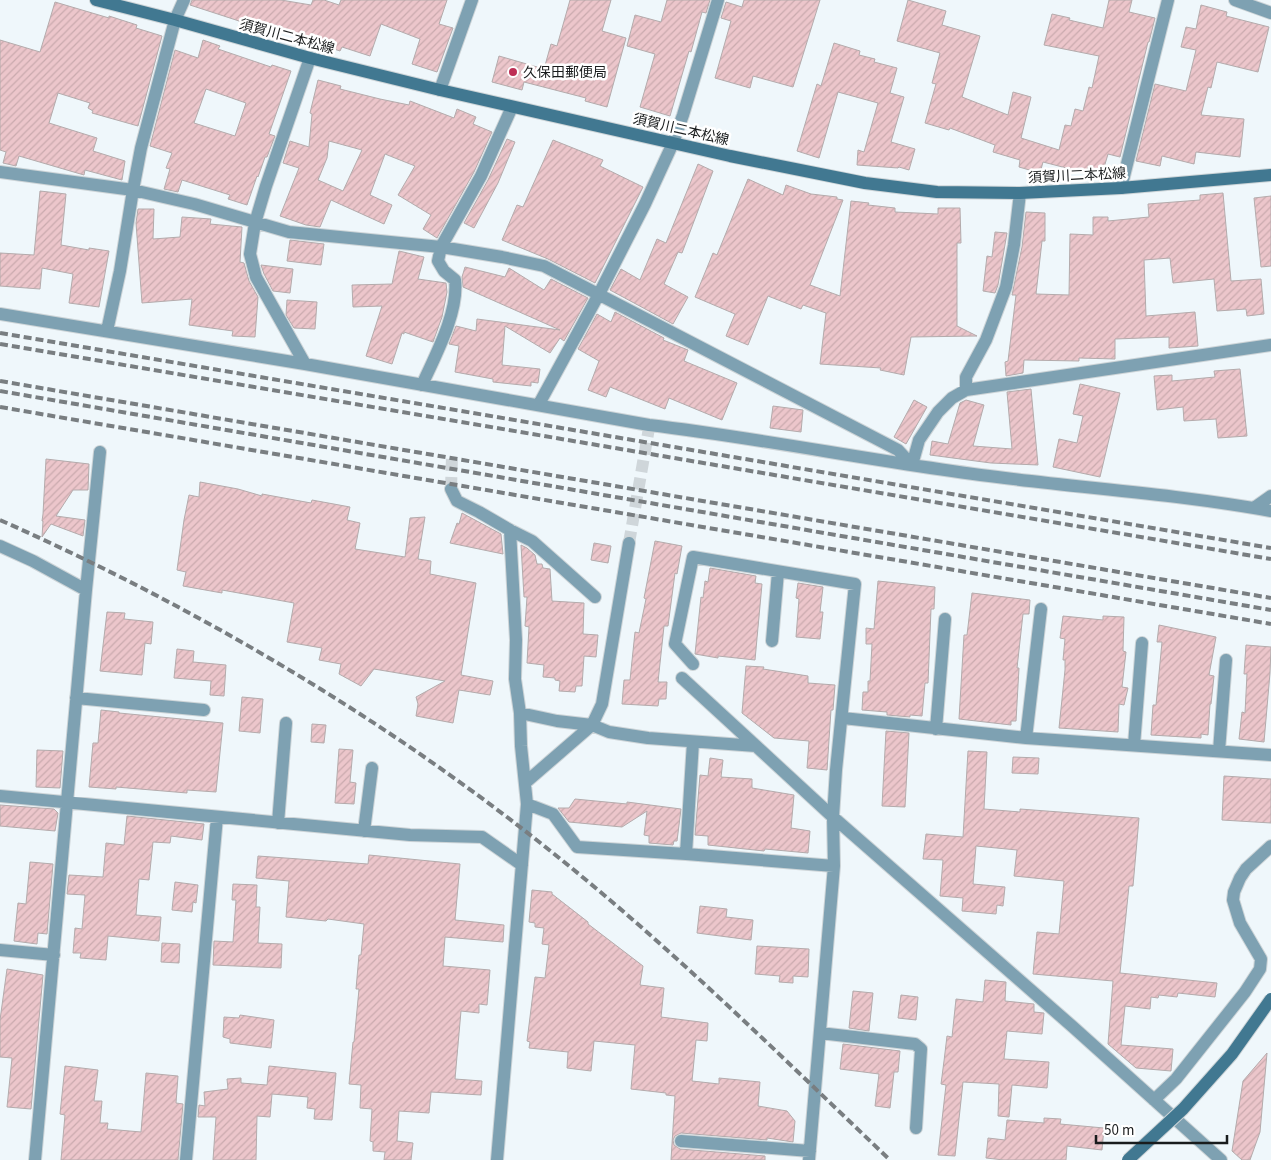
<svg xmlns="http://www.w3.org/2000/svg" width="1271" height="1160" font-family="'Source Sans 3','Noto Sans JP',sans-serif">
	<defs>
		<pattern id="building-hatch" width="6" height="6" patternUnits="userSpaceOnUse" patternTransform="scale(1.25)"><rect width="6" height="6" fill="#ecc6cb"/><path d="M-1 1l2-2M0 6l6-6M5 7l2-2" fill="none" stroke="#caaaae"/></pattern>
	</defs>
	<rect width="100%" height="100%" fill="#eff7fb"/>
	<path fill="url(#building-hatch)" stroke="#b4abac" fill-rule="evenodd" d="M 192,0 L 281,0 L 311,5 L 313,0 L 324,0 L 339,5 L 341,0 L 447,0 L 439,24 L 453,28 L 437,72 L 412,64 L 420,39 L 381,24 L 370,56 L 342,47 L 340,51 L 325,46 L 326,43 L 297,33 L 258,25 L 257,27 L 236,20 L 190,5 Z
		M 570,0 L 611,0 L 602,31 L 626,38 L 607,107 L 585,101 L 586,98 L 524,82 L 522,90 L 492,82 L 499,56 L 544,69 L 551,44 L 557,46 Z
		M 667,0 L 710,0 L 706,13 L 702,12 L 691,52 L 689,51 L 670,116 L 640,107 L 655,54 L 627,46 L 635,15 L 661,22 Z
		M 744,0 L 820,0 L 793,87 L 753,76 L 750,88 L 715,78 L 731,21 L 721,18 L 726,2 L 742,7 Z
		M 908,0 L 946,11 L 942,25 L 980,36 L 962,97 L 1008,115 L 1013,92 L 1031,97 L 1021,138 L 1059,150 L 1065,125 L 1071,126 L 1075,109 L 1083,111 L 1089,87 L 1092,88 L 1099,56 L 1044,45 L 1052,14 L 1070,18 L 1069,20 L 1103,28 L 1109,0 L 1132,0 L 1129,12 L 1155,18 L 1149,42 L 1148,42 L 1120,157 L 1108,154 L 1103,171 L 1088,167 L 1086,173 L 1043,162 L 1040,173 L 1019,167 L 1020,160 L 993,152 L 995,145 L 950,128 L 949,130 L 925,123 L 936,84 L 932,83 L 940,53 L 897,41 Z
		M 55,2 L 109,18 L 109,16 L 137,25 L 136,28 L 162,36 L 138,126 L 92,113 L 93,111 L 88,108 L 90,103 L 58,93 L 49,123 L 97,138 L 93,151 L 125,161 L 122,180 L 85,170 L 84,175 L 19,156 L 16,166 L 3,163 L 6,152 L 0,150 L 0,40 L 40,52 Z
		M 1201,5 L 1227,12 L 1226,16 L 1269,27 L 1258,72 L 1217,62 L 1211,88 L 1208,87 L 1201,115 L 1244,119 L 1240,157 L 1196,152 L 1194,164 L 1162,156 L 1160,166 L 1136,161 L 1155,84 L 1186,91 L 1196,50 L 1181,47 L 1186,27 L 1196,29 Z
		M 203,40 L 220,46 L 218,49 L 271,67 L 272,65 L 291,71 L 269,134 L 275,136 L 267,157 L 265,157 L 258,177 L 257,176 L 247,205 L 228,199 L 230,195 L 182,180 L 178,192 L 164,189 L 170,169 L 166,168 L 172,153 L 150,146 L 175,50 L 198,58 ZM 206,89 L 246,103 L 235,136 L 194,123 Z
		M 834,43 L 860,51 L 859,55 L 875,59 L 874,62 L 897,68 L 890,93 L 904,97 L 891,142 L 915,149 L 909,170 L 899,167 L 898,168 L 857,165 L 858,150 L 864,152 L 878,103 L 838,92 L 819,158 L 797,151 L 817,84 L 821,86 Z
		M 318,80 L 341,86 L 340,89 L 380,99 L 409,105 L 410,101 L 454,118 L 457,109 L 476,117 L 473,124 L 492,132 L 474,172 L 437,238 L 423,229 L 431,215 L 398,195 L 415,166 L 385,154 L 370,195 L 392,205 L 384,224 L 331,200 L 320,227 L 306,225 L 280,216 L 299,168 L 283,163 L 290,141 L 309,147 L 312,114 L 310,113 ZM 329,141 L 362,150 L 343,191 L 318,180 L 327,158 Z
		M 507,139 L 515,142 L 498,183 L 474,228 L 464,223 L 488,180 Z
		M 553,140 L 603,160 L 600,166 L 643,187 L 595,283 L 548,259 L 502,240 L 517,205 L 523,207 Z
		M 698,164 L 713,171 L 682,253 L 678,252 L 664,284 L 688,297 L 673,324 L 610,290 L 621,269 L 640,280 L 657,239 L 666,243 Z
		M 748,179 L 783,195 L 786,185 L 811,194 L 837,197 L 837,199 L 843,200 L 810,285 L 840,296 L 851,201 L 869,203 L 868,205 L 895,208 L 895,212 L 938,214 L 938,208 L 960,208 L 961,243 L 957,243 L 957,326 L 977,336 L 911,337 L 904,375 L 880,370 L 881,368 L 820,364 L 826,313 L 803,305 L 801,309 L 768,296 L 748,345 L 726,336 L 735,314 L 695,297 L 713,253 L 717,255 Z
		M 40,191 L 66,194 L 61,245 L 89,250 L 89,248 L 109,251 L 99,307 L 69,303 L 73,274 L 42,268 L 40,289 L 0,286 L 0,253 L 34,255 Z
		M 1223,193 L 1231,281 L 1261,279 L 1264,314 L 1247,316 L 1246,309 L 1217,311 L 1214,279 L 1173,283 L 1170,258 L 1144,260 L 1146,316 L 1195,312 L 1198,346 L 1169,348 L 1169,337 L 1115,339 L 1115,359 L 1079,358 L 1079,361 L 1024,360 L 1023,373 L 1006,376 L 1005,362 L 1008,361 L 1016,295 L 1012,295 L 1022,247 L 1026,212 L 1045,213 L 1045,241 L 1042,241 L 1036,294 L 1069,295 L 1070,234 L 1093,235 L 1093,217 L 1108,217 L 1108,221 L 1149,217 L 1148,204 L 1200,200 L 1200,195 Z
		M 1271,196 L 1271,266 L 1261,267 L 1254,198 Z
		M 138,209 L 154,209 L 153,239 L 180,237 L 182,217 L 211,219 L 210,224 L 242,227 L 240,262 L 244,263 L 249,281 L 258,297 L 255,337 L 232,336 L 233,331 L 189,325 L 192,299 L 142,303 L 136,223 Z
		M 995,232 L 1007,233 L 998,285 L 995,293 L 983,291 L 987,256 L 992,257 Z
		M 290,240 L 324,244 L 321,265 L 287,261 Z
		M 399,251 L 424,257 L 418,279 L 446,283 L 447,292 L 442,317 L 433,342 L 404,332 L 404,334 L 402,333 L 392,364 L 366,356 L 382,306 L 353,307 L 352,285 L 392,284 Z
		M 261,265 L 293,269 L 290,293 L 273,291 L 264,274 Z
		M 465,267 L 505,277 L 509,268 L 544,290 L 551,279 L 588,298 L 564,341 L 560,338 L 550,353 L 505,326 L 502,365 L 540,369 L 538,383 L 531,382 L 531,386 L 493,382 L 493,379 L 455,372 L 459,346 L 449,344 L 456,326 L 476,331 L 477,319 L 560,330 L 463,287 L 462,277 Z
		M 287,300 L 317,302 L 315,329 L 294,328 L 286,315 Z
		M 615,312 L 664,338 L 663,340 L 688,350 L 684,361 L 737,383 L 722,420 L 669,398 L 665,409 L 610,387 L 606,397 L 588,390 L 599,361 L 578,349 L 597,314 L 611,322 Z
		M 1240,369 L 1247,436 L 1218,438 L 1216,419 L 1184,421 L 1183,407 L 1157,410 L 1154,376 L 1172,375 L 1172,381 L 1215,377 L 1214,371 Z
		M 1080,384 L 1120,393 L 1100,477 L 1053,467 L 1059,439 L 1077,443 L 1083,416 L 1073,414 Z
		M 1031,389 L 1038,465 L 991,463 L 930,455 L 932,441 L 948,444 L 960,403 L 966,400 L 984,405 L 973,446 L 1012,449 L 1007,392 Z
		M 914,400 L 927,407 L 906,444 L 894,437 Z
		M 773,406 L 803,410 L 801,432 L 770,428 Z
		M 46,459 L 89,464 L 88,490 L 73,490 L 56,516 L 85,520 L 83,536 L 51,524 L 42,537 L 43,521 L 42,521 L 43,514 Z
		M 200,482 L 238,489 L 262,496 L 262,494 L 311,503 L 312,500 L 350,507 L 347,520 L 360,523 L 355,549 L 405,557 L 410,518 L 425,517 L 418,559 L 431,561 L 430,574 L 476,583 L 461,675 L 493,681 L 490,695 L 459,690 L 453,723 L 416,716 L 418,704 L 416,697 L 445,681 L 374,669 L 361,686 L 339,674 L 341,664 L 319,660 L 322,648 L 287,642 L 294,603 L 222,590 L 222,593 L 183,586 L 186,572 L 177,570 L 184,520 L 189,495 L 199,497 Z
		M 462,513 L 501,534 L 503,554 L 450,543 L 457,523 L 459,524 Z
		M 655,541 L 682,546 L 677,574 L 675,573 L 668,626 L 664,626 L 658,682 L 667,682 L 666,699 L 659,699 L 658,706 L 622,704 L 624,680 L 630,680 L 635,632 L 639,633 L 646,599 L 644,598 Z
		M 594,543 L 611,546 L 608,563 L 591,560 Z
		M 521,545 L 527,548 L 535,555 L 537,564 L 542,564 L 543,568 L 550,569 L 552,601 L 584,603 L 583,634 L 598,635 L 596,657 L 584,656 L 582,686 L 576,686 L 575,692 L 559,691 L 560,681 L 555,680 L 555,678 L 543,677 L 544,665 L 527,663 L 529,627 L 525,626 L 527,597 L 524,597 Z
		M 710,568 L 756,576 L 755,583 L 762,584 L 755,660 L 718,656 L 718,658 L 695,654 L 701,597 L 703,598 L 705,581 L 708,582 Z
		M 878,581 L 935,587 L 934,609 L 931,609 L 928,683 L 925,683 L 922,716 L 910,715 L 910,717 L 887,715 L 887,712 L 862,710 L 863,692 L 868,692 L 868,681 L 870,681 L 872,644 L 866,644 L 866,628 L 874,629 Z
		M 798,583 L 823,587 L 820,612 L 823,612 L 820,639 L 796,637 L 799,599 L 796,598 Z
		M 972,593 L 1030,600 L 1029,614 L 1023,614 L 1017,668 L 1019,668 L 1016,721 L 1011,721 L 1011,725 L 959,719 L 964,635 L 967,635 Z
		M 107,612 L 125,613 L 124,619 L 153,622 L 151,644 L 145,643 L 142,675 L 100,671 Z
		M 1063,616 L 1103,620 L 1103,616 L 1124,617 L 1123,651 L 1126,652 L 1122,687 L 1128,688 L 1124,705 L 1119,704 L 1118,732 L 1059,728 L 1065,670 L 1065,660 L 1063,660 L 1065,639 L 1060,638 Z
		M 1159,625 L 1216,637 L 1209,675 L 1214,676 L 1211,704 L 1210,704 L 1208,735 L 1201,734 L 1201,738 L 1151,735 L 1153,705 L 1156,705 L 1162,642 L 1157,642 Z
		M 1246,645 L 1271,647 L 1270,673 L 1264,742 L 1239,739 L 1242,712 L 1245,713 L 1247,674 L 1244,674 Z
		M 177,649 L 194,651 L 193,662 L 226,665 L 224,696 L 210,695 L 211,681 L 174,678 Z
		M 746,666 L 764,667 L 763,669 L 808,676 L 808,683 L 835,685 L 833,710 L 831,710 L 827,770 L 807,768 L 809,741 L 774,738 L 742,713 Z
		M 242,697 L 263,699 L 260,733 L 239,731 Z
		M 101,710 L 119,712 L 119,713 L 223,723 L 216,792 L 187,790 L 187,793 L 116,787 L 116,789 L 89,787 L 93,743 L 98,743 Z
		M 312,724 L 326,725 L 324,743 L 311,742 Z
		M 886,731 L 909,733 L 905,807 L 882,806 Z
		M 339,749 L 353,750 L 350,782 L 356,783 L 354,804 L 335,803 Z
		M 37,750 L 63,751 L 60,788 L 36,787 Z
		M 968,751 L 987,752 L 984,809 L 1020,812 L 1020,809 L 1139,818 L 1133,886 L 1129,886 L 1120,973 L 1217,983 L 1215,997 L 1178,993 L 1177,997 L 1159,995 L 1158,998 L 1151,997 L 1150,1009 L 1125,1006 L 1121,1045 L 1173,1049 L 1171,1071 L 1136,1068 L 1108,1044 L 1113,981 L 1033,974 L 1037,932 L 1059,934 L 1064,881 L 1014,876 L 1017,850 L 976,846 L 973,884 L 1005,887 L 1003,906 L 997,905 L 996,914 L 962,911 L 963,898 L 940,896 L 943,860 L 923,859 L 926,834 L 963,837 Z
		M 1013,757 L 1039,758 L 1038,774 L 1012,773 Z
		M 710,758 L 723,760 L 721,777 L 752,779 L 752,788 L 794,795 L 791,828 L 810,831 L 808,853 L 765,849 L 764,851 L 708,845 L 708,836 L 695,835 L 700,775 L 708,776 Z
		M 1224,776 L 1271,779 L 1271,823 L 1222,820 Z
		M 575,799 L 627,804 L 627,802 L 681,809 L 677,841 L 674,841 L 673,845 L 649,843 L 649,836 L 644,835 L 647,811 L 622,827 L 569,822 L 558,808 L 569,808 Z
		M 0,805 L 54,809 L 58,813 L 55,831 L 0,826 Z
		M 127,816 L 204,824 L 202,840 L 171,836 L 170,843 L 153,842 L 149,880 L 139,879 L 136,915 L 161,917 L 159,941 L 108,936 L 106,960 L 80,958 L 81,953 L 73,953 L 75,928 L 82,929 L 85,895 L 67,894 L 69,875 L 103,877 L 106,843 L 124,845 Z
		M 369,855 L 460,864 L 455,920 L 504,925 L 503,942 L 445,937 L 443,966 L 490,970 L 487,1005 L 479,1004 L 479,1013 L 461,1011 L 455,1079 L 482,1081 L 481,1095 L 431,1092 L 429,1113 L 399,1111 L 397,1141 L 413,1143 L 411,1160 L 384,1160 L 385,1152 L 373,1151 L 373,1142 L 370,1141 L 372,1109 L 360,1108 L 361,1085 L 349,1084 L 353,1042 L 354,1042 L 359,989 L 356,989 L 359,955 L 361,955 L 364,924 L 328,919 L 326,921 L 286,917 L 289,881 L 256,878 L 258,856 L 368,864 Z
		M 30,862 L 53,864 L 47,934 L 38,933 L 37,944 L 14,941 L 18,903 L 26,904 Z
		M 175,882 L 198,885 L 196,903 L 193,902 L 192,912 L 172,910 Z
		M 233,884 L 257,885 L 256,907 L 260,907 L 258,943 L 282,944 L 281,968 L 213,965 L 214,941 L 233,942 L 236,900 L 232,900 Z
		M 532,890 L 552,892 L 552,894 L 588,922 L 588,924 L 643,966 L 640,985 L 664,988 L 661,1017 L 708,1023 L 707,1041 L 696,1040 L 692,1081 L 719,1084 L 719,1078 L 760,1082 L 758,1106 L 787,1111 L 795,1121 L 793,1142 L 767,1138 L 767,1140 L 681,1133 L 675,1136 L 673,1140 L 674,1145 L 680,1149 L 765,1156 L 765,1160 L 671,1160 L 675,1096 L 666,1095 L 666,1093 L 631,1089 L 635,1045 L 594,1041 L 591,1071 L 567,1068 L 568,1052 L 529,1048 L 530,1042 L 527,1041 L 535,977 L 545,978 L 549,945 L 542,944 L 544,928 L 535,927 L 535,923 L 529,922 Z
		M 700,906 L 727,909 L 726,917 L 753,920 L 751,940 L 697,933 Z
		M 162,943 L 180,944 L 179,963 L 161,962 Z
		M 757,946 L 809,949 L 808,977 L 793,976 L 793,983 L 779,982 L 780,976 L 755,974 Z
		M 7,969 L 43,975 L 31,1109 L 7,1107 L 12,1058 L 0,1057 L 0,1020 Z
		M 985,980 L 1006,982 L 1005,1001 L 1034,1004 L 1034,1012 L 1044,1013 L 1042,1034 L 1007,1031 L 1004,1059 L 1049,1062 L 1047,1088 L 1012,1085 L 1009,1117 L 998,1116 L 999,1084 L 963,1082 L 955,1156 L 938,1155 L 946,1085 L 941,1084 L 944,1061 L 947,1036 L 952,1037 L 956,999 L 983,1002 Z
		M 853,991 L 873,993 L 869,1031 L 849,1028 Z
		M 901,995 L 918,997 L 916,1020 L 898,1018 Z
		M 240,1015 L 274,1020 L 271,1048 L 230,1043 L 230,1039 L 223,1037 L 224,1017 L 239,1018 Z
		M 843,1044 L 900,1051 L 898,1072 L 894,1072 L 890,1108 L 875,1106 L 879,1074 L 840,1069 Z
		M 1267,1053 L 1260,1132 L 1250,1160 L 1242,1160 L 1232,1151 L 1243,1081 Z
		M 65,1066 L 98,1070 L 94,1101 L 102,1101 L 100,1123 L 108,1123 L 107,1129 L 141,1132 L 146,1073 L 178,1076 L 176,1103 L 183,1104 L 178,1160 L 61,1160 L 65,1115 L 60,1114 Z
		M 269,1066 L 336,1073 L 332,1120 L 314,1119 L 315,1109 L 307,1108 L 308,1097 L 272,1094 L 270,1117 L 257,1116 L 256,1160 L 213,1160 L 216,1117 L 198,1117 L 199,1105 L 205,1106 L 204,1092 L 228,1089 L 227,1079 L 241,1078 L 241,1083 L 267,1085 Z
		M 1044,1118 L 1061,1119 L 1060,1124 L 1104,1128 L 1102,1150 L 1067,1146 L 1066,1160 L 1004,1160 L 986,1158 L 988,1138 L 1005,1140 L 1007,1120 L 1044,1123 Z"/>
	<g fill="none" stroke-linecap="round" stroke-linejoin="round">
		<path stroke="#cfd6da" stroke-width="12" stroke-dasharray="12 6" stroke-linecap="butt" d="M 451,489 L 452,456
			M 629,543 L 649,428"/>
		<defs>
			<path id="street" d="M 1235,0 L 1271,13
				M 440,90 L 472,0
				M 0,172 L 133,190 L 194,204 L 289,232 L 441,247 L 502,257 L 544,266 L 898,450 L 912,465
				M 1121,188 L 1168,0
				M 0,314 L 305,364 L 649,425 C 768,439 886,464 1005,478 C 1093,489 1183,495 1271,511
				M 107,331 L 120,271 L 133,190 L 141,148 L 175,20 L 184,0
				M 305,364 L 256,277 L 250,254 L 255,223 L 266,186 L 310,58
				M 422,385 C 435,356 459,312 455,280 L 444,271 L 438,261 L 441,247 L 481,176 L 512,107
				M 966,390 L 966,377 L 986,340 L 1006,287 L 1014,245 L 1020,193
				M 539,404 L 599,294 L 645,204 L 673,143 L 683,115 L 718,0
				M 912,465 L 919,440 L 938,412 L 952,398 L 966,390 L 1271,345
				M 451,489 L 457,501 L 479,512 L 510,530 L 516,640 L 515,679 L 520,713 L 521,746 L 527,804 L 497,1160
				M 1254,508 L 1271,496
				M 510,530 L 532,541 L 595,597
				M 0,546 L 33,561 L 86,590
				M 772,641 L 778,572
				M 693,664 L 675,644 L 693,557 L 855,584 L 836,770 L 833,817 L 834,866 L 809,1160
				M 682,678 L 756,746
				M 76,698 L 204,710
				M 520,713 L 557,721 L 592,725 L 609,732 L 648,738 L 756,746 L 833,817 L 1073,1027 L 1221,1160
				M 843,718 L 1026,738 L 1041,609
				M 936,729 L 945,619
				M 1026,738 L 1271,755
				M 693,742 L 686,854 L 834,866
				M 1134,745 L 1142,643
				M 1219,751 L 1226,660
				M 525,783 L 592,725 L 602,704 L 629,543
				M 0,796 L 410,835 L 482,837 L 522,865
				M 527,804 L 553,814 L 577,847 L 686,854
				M 278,823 L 286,723
				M 364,831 L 372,768
				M 0,950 L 54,955
				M 820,1033 L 915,1044 L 921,1049 L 916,1128
				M 1154,1100 L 1176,1079 L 1245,992 L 1260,969 L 1261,959 L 1240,923 L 1233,900 L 1234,892 L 1240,878 L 1246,869 L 1271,846
				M 681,1141 L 810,1151
				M 35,1160 L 86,590 L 100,452
				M 186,1160 L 217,817"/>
			<path id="secondary" d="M 96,0 L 175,20 L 310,58 L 440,90 L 730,156 L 865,183 L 937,192 L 1020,193 L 1121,188 L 1271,175"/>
		</defs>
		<use href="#street" stroke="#cdd4d7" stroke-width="14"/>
		<use href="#secondary" stroke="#cdd4d7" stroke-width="14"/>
		<use href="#street" stroke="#7ea1b2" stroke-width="12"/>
		<use href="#secondary" stroke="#417891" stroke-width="12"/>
		<path stroke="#797e81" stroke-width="4" stroke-dasharray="8 4" stroke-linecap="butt" d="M 0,333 L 1271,548
			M 0,344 L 1271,559
			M 0,381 L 1271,598
			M 0,391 L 1271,610
			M 0,407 L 1271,624
			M 0,520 C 207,612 405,730 580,875 C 688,964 788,1063 890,1160"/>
		<defs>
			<path id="secondary-bridge" d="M 1128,1160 L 1183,1109 L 1232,1054 L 1271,999"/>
		</defs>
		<use href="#secondary-bridge" stroke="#cdd4d7" stroke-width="14" stroke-linecap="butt"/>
		<use href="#secondary-bridge" stroke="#417891" stroke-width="12"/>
	</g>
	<circle fill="#be2e55" stroke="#fff" stroke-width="2" cx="513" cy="72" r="5"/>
	<g text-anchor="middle" stroke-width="5" stroke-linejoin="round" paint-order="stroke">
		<g font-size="14" fill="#191c1d" stroke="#fff">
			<text transform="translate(287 36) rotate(15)" y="5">須賀川二本松線</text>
			<text transform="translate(681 129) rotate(13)" y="5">須賀川二本松線</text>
			<text transform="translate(1077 175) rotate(-3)" y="5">須賀川二本松線</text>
		</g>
		<g font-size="14" fill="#191c1d" stroke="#fff" text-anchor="start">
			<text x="523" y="77">久保田郵便局</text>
		</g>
	</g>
	<path d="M1096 1135v8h131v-8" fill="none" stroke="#191c1d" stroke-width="2.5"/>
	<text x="1104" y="1135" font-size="15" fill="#191c1d" stroke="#ffffff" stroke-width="4" paint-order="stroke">50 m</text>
</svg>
